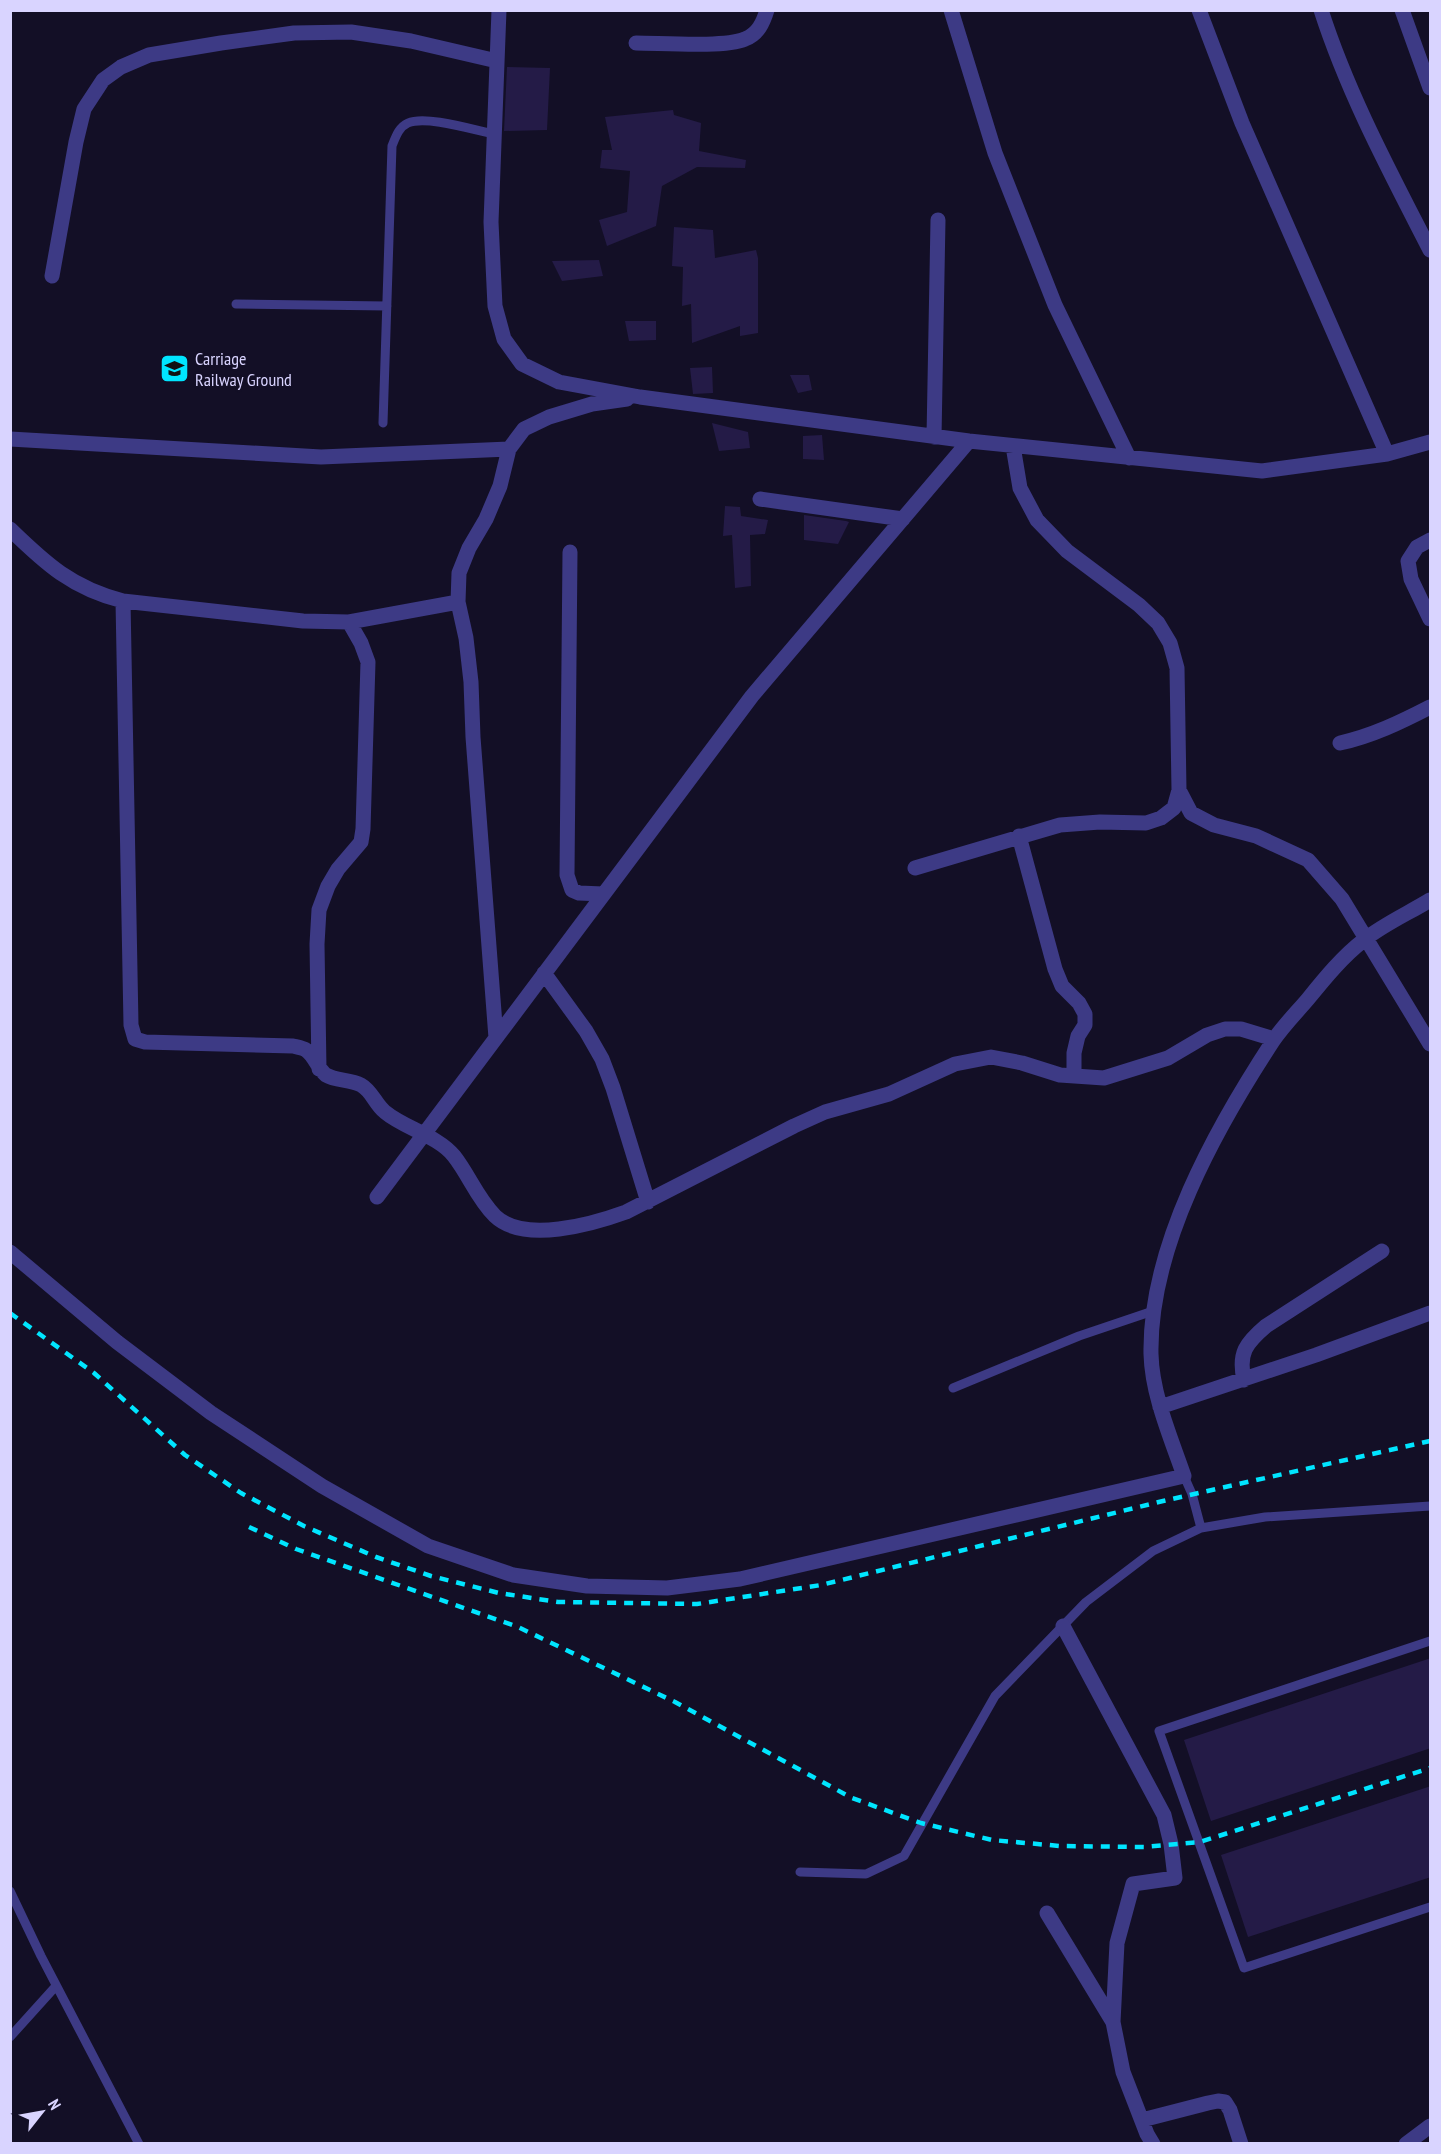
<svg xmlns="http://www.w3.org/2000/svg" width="1441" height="2154" font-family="'PT Sans Narrow',sans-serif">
	<rect width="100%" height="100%" fill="#130f26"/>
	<path fill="#241b47" d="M 507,67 L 550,68 L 547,130 L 504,131 Z
		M 673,110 L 674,115 L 701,123 L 699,151 L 746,160 L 745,168 L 697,167 L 662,186 L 656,226 L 607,246 L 599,220 L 627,212 L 630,171 L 600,168 L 602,150 L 612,150 L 605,117 Z
		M 674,227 L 713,230 L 715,258 L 756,250 L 758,258 L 758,333 L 740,336 L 740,326 L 692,343 L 691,304 L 682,306 L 683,267 L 672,266 Z
		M 599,260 L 603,276 L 562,281 L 552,261 Z
		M 625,321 L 656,321 L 656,340 L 629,341 Z
		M 712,367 L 713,393 L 693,394 L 690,368 Z
		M 790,375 L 809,375 L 812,390 L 798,393 Z
		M 712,423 L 748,432 L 750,448 L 719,451 Z
		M 822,435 L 824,460 L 803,459 L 803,436 Z
		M 725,506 L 740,507 L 741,516 L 768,520 L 765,534 L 750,535 L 751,586 L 735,588 L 732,535 L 723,536 Z
		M 804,515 L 846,521 L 849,522 L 838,544 L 804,540 Z
		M 1431,1658 L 1431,1748 L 1211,1821 L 1184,1740 Z
		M 1431,1786 L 1431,1877 L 1248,1937 L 1221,1855 Z"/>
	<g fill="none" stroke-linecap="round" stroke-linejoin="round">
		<path stroke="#3d3a85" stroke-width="9" d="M 236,304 L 387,306
			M 383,423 L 392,146 C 396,136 399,127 408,123 C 426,115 474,130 494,134
			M 953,1388 L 1079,1336 L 1153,1311
			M 1184,1476 L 1192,1494 L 1201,1528
			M 1430,1641 L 1159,1731 L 1244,1968 L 1430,1907
			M 800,1872 L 866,1874 L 904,1856 L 995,1696 L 1086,1602 L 1153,1551 L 1201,1528 L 1265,1517 L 1430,1506
			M 10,1891 L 41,1956 L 139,2144
			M 10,2037 L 56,1986"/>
		<path stroke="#3d3a85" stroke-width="15" d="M 499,10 L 491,222 L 495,306 L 504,339 L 522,364 L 559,382 L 640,397 L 969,441 L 1262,471 L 1387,454 L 1430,442
			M 951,10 L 995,153 L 1055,305 L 1129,458
			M 1199,10 L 1242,123 L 1387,454
			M 1321,10 C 1348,94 1390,172 1430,250
			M 1402,10 L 1430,88
			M 636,43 C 661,43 724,48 745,39 C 758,34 763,23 767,10
			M 52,276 L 76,142 L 84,109 L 103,80 L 121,67 L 149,55 L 221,43 L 294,33 L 351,32 L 411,41 L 497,61
			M 934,437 L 938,220
			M 10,439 L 321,457 L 509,449
			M 1013,446 L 1020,488 L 1037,520 L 1067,551 L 1139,605 L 1158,623 L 1170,643 L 1177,668 L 1179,790 L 1191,813 L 1214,825 L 1256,836 L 1308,860 L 1342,899 L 1430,1044
			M 760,499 L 903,519
			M 10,529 C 46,564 72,588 123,601 L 303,621 L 349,622 L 458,602
			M 1430,540 L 1417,547 L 1408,561 L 1411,579 L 1430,619
			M 570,552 L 567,875 L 572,890 L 579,893 L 603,894
			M 123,601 L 131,1025 L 135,1039 L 145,1042 L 293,1046 C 297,1047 303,1048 306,1050 C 315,1056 317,1068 326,1075 C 336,1081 350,1079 361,1085 C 372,1091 375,1104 385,1112 C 404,1128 438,1136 454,1156 C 469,1175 477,1198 495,1216 C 524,1244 593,1224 626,1212 L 794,1126 L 825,1112 L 889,1094 L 955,1064 L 991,1057 L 1022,1063 L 1060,1075 L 1104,1078 L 1168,1058 L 1207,1035 L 1225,1029 L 1241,1029 L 1274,1039
			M 1340,743 C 1372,736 1401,722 1430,707
			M 1019,836 L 1055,969 L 1062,986 L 1079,1003 L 1085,1014 L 1085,1025 L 1078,1036 L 1074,1053 L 1074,1076
			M 915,868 L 1060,825 L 1100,822 L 1146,823 L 1161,818 L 1174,808 L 1179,790
			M 544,973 L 586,1031 L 602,1059 L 613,1088 L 648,1202
			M 496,1038 L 473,737 L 471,682 L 466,638 L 458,602 L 459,573 L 469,548 L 486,519 L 500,486 L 509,449 L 524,429 L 549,417 L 592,404 L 627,399
			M 319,1069 L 317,944 L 319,910 L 328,886 L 338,869 L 361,842 L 363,829 L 368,662 L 361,643 L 349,622
			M 377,1197 L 752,696 L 969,441
			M 10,1252 L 117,1342 L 211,1413 L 322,1486 L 428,1546 L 513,1575 L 587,1586 L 667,1588 L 740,1579 L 1184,1476 C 1171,1438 1152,1395 1151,1354 C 1149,1247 1216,1128 1273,1041 C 1283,1026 1297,1012 1308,999 C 1325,978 1343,956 1364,940 C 1384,924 1409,913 1430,900
			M 1244,1380 C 1238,1353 1246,1343 1266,1326 L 1382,1251
			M 1160,1407 L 1316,1355 L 1430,1313
			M 1063,1626 L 1164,1815 L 1171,1844 L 1175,1878 L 1133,1884 L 1117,1943 L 1113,2022
			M 1047,1913 L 1113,2022 L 1123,2072 L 1147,2134 L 1153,2144
			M 1142,2120 L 1208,2103 L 1218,2101 L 1225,2102 L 1230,2110 L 1241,2144
			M 1406,2144 L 1430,2126"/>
		<path stroke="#00e5ff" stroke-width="4.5" stroke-dasharray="9 8" stroke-linecap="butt" d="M 10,1313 L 94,1373 L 185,1455 L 241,1493 L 304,1526 L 376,1557 L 431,1576 L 499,1593 L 558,1602 L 697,1604 L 821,1585 L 1163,1501 L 1430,1441
			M 249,1527 L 296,1549 L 518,1627 L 675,1702 L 852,1798 L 921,1823 L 992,1840 L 1060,1846 L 1144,1847 L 1200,1842 L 1430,1768"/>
	</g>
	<defs>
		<symbol id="university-square" viewBox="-11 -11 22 22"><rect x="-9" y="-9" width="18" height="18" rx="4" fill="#00e5ff" stroke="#130f26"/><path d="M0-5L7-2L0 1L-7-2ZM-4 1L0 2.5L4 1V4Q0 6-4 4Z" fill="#111"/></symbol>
	</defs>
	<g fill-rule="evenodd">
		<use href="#university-square" x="158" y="352" width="33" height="33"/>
	</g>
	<g text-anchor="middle" stroke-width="4.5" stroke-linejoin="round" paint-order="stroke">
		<g font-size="18" fill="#d9d4ff" stroke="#130f26" text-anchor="start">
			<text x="195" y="365">Carriage<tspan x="195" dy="21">Railway Ground</tspan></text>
		</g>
	</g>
	<rect width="1441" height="2154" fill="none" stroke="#d9d4ff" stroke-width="24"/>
	<g transform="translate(42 2112) rotate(59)" stroke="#130f26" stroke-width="4.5" paint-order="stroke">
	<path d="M0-4.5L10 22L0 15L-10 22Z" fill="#d9d4ff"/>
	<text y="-9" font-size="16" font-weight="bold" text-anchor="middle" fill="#d9d4ff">N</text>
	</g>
</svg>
